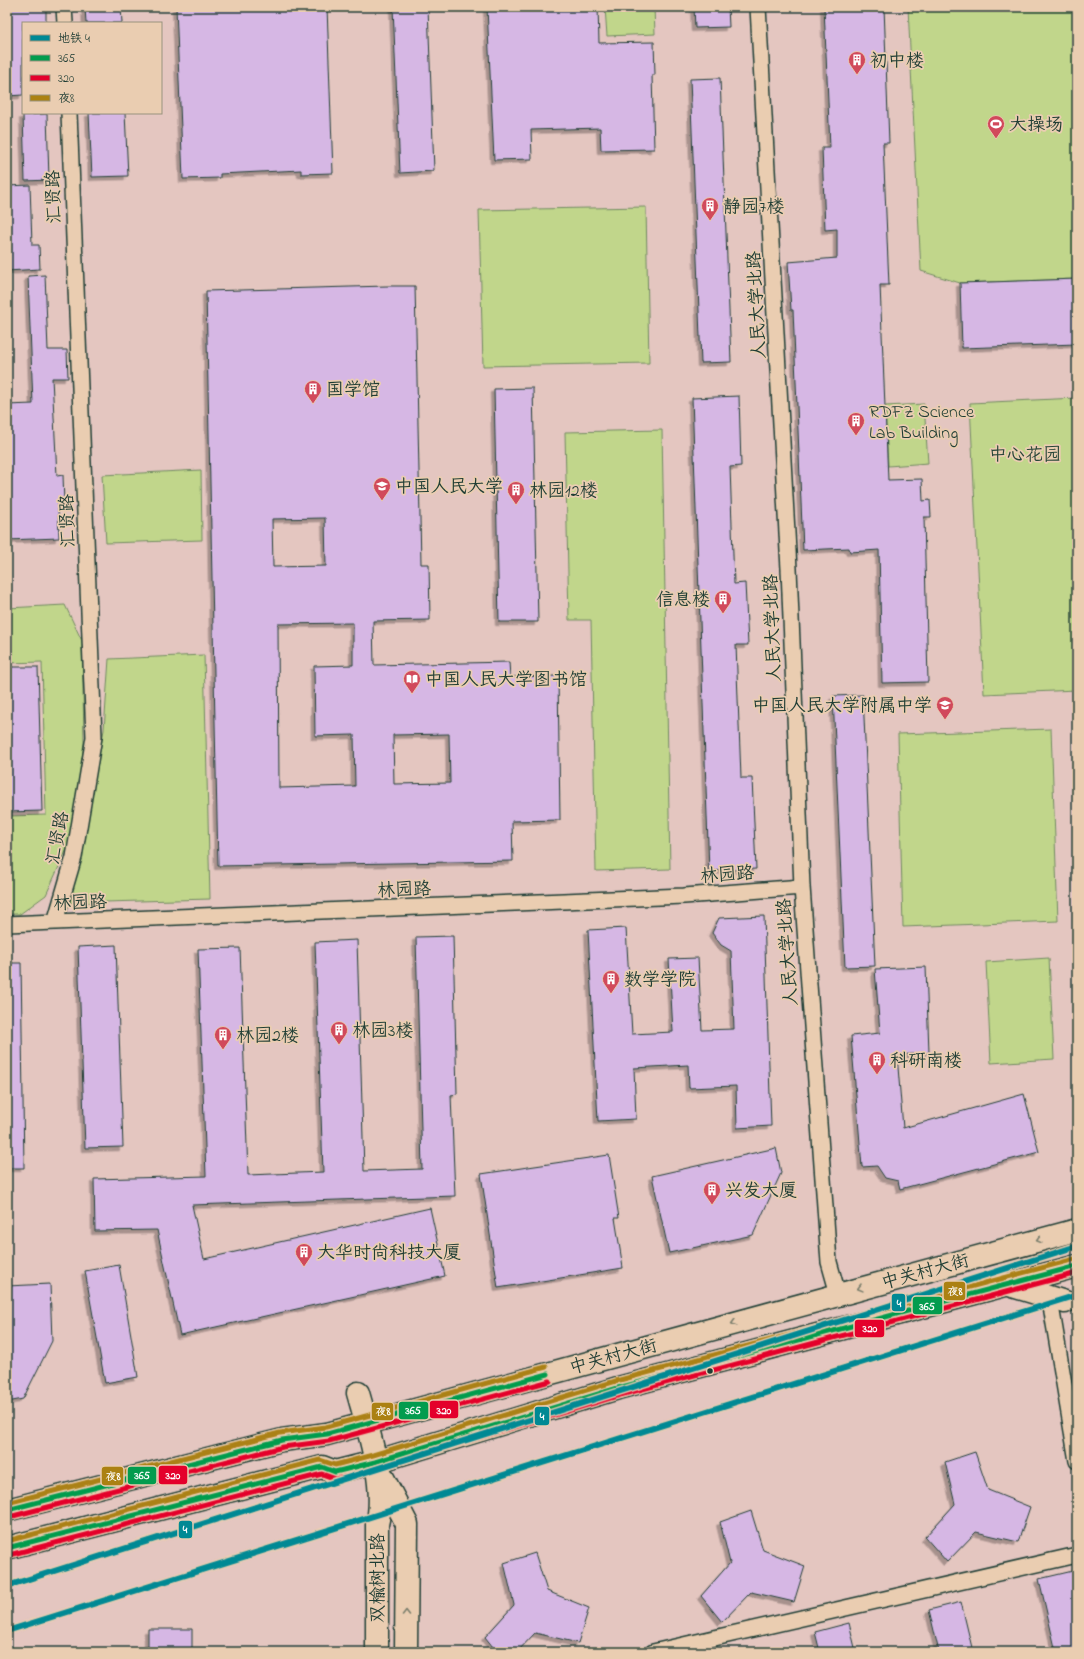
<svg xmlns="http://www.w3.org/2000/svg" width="1084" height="1659" font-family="'Indie Flower','LXGW WenKai TC',sans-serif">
	<defs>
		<filter id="shadow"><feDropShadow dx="-3.5" dy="3.5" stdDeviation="0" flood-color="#0004"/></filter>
	</defs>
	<rect width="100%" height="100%" fill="#e4c6c0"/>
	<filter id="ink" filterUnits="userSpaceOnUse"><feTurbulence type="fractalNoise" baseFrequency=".025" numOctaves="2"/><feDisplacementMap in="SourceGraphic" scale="8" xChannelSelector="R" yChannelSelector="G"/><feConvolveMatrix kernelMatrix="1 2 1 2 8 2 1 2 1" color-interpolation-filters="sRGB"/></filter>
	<g filter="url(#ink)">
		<path fill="#c1d68b" stroke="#708a60" d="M 605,7 L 654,7 L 655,34 L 607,36 Z
			M 908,7 L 1077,7 L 1077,279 L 960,283 L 921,271 Z
			M 646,207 L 649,363 L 483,366 L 479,210 Z
			M 1077,398 L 1077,690 L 984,694 L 970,403 Z
			M 924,404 L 928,463 L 888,466 L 885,406 Z
			M 662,430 L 670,869 L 596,871 L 591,620 L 569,620 L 565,432 Z
			M 201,470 L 202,540 L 106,543 L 102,475 Z
			M 65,605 L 82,641 L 84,742 L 72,838 L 46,895 L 20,914 L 7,914 L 7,872 L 10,872 L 9,816 L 46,815 L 42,662 L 7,663 L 7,608 Z
			M 204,655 L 210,899 L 70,903 L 104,730 L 109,659 Z
			M 1051,729 L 1058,921 L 903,927 L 898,734 Z
			M 1049,958 L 1054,1059 L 991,1063 L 986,962 Z"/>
		<path fill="#d6b7e4" stroke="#1f3d34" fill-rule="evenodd" filter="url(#shadow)" d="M 7,7 L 46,7 L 46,23 L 23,23 L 23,95 L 7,96 Z
			M 85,7 L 121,7 L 122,23 L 86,23 Z
			M 176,7 L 327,7 L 333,173 L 301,174 L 301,170 L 220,174 L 220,178 L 183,179 Z
			M 393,7 L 428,7 L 434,171 L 400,173 Z
			M 487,7 L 598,7 L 599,43 L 654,42 L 655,75 L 652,75 L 654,149 L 601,150 L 600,128 L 531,130 L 532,159 L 494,160 Z
			M 694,7 L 728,7 L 729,27 L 695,28 Z
			M 824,7 L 884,7 L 889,143 L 883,143 L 889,285 L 880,285 L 888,480 L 922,479 L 923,501 L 930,500 L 931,517 L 924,517 L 928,682 L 882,683 L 879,550 L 850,552 L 849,548 L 803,550 L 793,310 L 791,310 L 788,262 L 837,258 L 837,229 L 825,230 L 822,148 L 830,148 Z
			M 720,78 L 731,362 L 701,363 L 690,79 Z
			M 89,113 L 125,113 L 128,176 L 92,177 Z
			M 47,114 L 49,180 L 25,181 L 23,115 Z
			M 30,185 L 32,245 L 39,245 L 40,269 L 7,271 L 7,186 Z
			M 45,275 L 48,350 L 67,350 L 68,378 L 52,378 L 57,476 L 63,475 L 64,504 L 58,504 L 59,538 L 7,540 L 7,405 L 33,404 L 28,276 Z
			M 1077,279 L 1077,344 L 962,348 L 960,283 Z
			M 387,286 L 415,286 L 421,564 L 429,564 L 430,620 L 373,621 L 374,665 L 509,662 L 510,677 L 558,676 L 560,820 L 512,821 L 513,861 L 218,866 L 206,291 ZM 325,518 L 326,566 L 273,567 L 272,519 ZM 353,623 L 353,665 L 314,666 L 315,736 L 354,735 L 355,786 L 279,788 L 278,624 ZM 449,734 L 450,783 L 394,784 L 393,735 Z
			M 533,388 L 538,622 L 499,622 L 494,389 Z
			M 739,396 L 741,466 L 730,467 L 734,584 L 745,583 L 748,645 L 736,645 L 741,778 L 752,778 L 756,869 L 709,871 L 692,398 Z
			M 7,667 L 38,667 L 42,811 L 7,812 Z
			M 863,695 L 875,966 L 845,967 L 833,696 Z
			M 764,916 L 771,1126 L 737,1128 L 736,1086 L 689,1088 L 688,1065 L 634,1068 L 636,1119 L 598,1121 L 588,930 L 626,928 L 632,1034 L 673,1032 L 669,959 L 698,958 L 702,1030 L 734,1029 L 731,951 L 721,945 L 712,933 L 719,918 Z
			M 453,936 L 457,1094 L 451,1095 L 455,1196 L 192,1205 L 204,1259 L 430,1208 L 445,1276 L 180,1335 L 157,1230 L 95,1231 L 94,1179 L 206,1176 L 198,949 L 240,948 L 248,1175 L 323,1172 L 315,942 L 357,940 L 364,1171 L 422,1169 L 416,937 Z
			M 116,945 L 123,1147 L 85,1148 L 78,947 Z
			M 7,963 L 21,963 L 24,1168 L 7,1168 Z
			M 926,967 L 929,1053 L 897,1055 L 903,1128 L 1024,1094 L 1039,1152 L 900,1189 L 898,1181 L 885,1178 L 877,1166 L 862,1167 L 851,1036 L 880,1033 L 875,969 Z
			M 776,1148 L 781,1173 L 753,1235 L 669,1253 L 652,1176 Z
			M 609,1155 L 619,1218 L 615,1218 L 623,1268 L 498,1288 L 481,1174 Z
			M 119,1265 L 138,1377 L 105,1383 L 85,1271 Z
			M 50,1284 L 52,1341 L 23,1399 L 7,1402 L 7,1286 Z
			M 975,1452 L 988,1490 L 1030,1507 L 1018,1542 L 976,1532 L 947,1562 L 925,1537 L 955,1504 L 945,1462 Z
			M 751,1511 L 763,1550 L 805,1566 L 794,1602 L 751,1592 L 722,1622 L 701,1596 L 730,1563 L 720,1522 Z
			M 535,1553 L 547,1591 L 589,1608 L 578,1643 L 535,1633 L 517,1652 L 497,1652 L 485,1637 L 514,1605 L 504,1563 Z
			M 1077,1570 L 1077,1652 L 1056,1652 L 1039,1579 Z
			M 961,1602 L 973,1652 L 939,1652 L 929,1610 Z
			M 849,1623 L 856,1652 L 820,1652 L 815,1632 Z
			M 148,1629 L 192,1629 L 192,1652 L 148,1652 Z"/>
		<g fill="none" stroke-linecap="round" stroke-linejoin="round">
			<defs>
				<path id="street" d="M 64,7 L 65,23
					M 758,7 L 789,569 L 802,887 L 829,1262 L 838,1294
					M 55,922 L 74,857 L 94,737 L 69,113
					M 7,924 L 684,896 L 802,887
					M 1051,1306 L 1077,1461
					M 653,1652 L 1077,1555"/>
				<path id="secondary" d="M 358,1393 C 368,1429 387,1487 377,1524 L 377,1652
					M 381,1474 L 407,1524 L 406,1652"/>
				<path id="primary" d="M 1006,1284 L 1065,1302
					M 7,1510 L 282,1440 L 327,1434 L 1077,1230
					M 7,1548 L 322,1467 L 335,1472 L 375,1462 L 618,1388 L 1077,1266"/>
			</defs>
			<use href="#street" stroke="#1f3d34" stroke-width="18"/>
			<use href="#secondary" stroke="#1f3d34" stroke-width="25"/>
			<use href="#primary" stroke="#1f3d34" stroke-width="25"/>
			<use href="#street" stroke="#eacdb1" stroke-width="15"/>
			<use href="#secondary" stroke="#eacdb1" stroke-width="22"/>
			<use href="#primary" stroke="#eacdb1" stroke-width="22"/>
			<defs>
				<path id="bus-1" d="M 7,1510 L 282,1440 L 327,1434 L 548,1374
					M 7,1548 L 322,1467 L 335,1472 L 375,1462 L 618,1388 L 1077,1266"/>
				<path id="bus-2" d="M 9,1517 L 283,1447 L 329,1441 L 550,1381
					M 9,1555 L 322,1474 L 336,1479 L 377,1469 L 620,1395 L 1077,1273"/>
				<path id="bus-3" d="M 7,1503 L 280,1433 L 326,1427 L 546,1367
					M 7,1541 L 320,1460 L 335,1465 L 373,1455 L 616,1381 L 1075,1259"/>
			</defs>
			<use href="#bus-1" stroke="#eacdb1" stroke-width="8"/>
			<use href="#bus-2" stroke="#eacdb1" stroke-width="8"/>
			<use href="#bus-3" stroke="#eacdb1" stroke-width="8"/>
			<use href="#bus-1" stroke="#039c4e" stroke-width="5"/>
			<use href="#bus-2" stroke="#e4002b" stroke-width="5"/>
			<use href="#bus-3" stroke="#ab8112" stroke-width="5"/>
			<defs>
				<path id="metro-1" d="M 7,1586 L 1077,1246
					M 7,1631 L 1077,1295"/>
			</defs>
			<use href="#metro-1" stroke="#eacdb1" stroke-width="9"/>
			<use href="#metro-1" stroke="#008994" stroke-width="6"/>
		</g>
		<defs><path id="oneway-chevron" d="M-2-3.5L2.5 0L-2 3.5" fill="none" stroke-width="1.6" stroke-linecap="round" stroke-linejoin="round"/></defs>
		<g stroke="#7a7e6c">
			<use href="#oneway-chevron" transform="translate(1039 1240) rotate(165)"/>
			<use href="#oneway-chevron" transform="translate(860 1288) rotate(165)"/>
			<use href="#oneway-chevron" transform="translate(734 1323) rotate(165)"/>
			<use href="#oneway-chevron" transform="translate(406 1613) rotate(-90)"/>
		</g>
	</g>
	<defs>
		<symbol id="building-pin" viewBox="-11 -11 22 30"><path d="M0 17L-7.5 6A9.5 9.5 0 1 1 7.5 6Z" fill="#d1495b" stroke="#eacdb1"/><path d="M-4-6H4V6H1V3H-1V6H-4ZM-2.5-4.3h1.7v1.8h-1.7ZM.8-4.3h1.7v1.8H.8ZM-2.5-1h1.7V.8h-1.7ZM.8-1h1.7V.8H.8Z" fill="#fff"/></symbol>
		<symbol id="stadium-pin" viewBox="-11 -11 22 30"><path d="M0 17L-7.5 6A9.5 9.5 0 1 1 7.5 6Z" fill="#d1495b" stroke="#eacdb1"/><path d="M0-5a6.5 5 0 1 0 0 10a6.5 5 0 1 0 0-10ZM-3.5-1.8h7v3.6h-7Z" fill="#fff"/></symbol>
		<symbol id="university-pin" viewBox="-11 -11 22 30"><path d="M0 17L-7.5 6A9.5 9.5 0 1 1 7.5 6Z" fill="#d1495b" stroke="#eacdb1"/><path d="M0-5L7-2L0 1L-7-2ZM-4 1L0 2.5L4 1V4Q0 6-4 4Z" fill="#fff"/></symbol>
		<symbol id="library-pin" viewBox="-11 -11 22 30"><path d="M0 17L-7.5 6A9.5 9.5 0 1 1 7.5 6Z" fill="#d1495b" stroke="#eacdb1"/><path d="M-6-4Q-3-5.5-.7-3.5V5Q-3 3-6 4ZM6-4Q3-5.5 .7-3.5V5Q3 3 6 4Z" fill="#fff"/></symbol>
		<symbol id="school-pin" viewBox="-11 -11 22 30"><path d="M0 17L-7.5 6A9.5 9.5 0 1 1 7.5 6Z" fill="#d1495b" stroke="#eacdb1"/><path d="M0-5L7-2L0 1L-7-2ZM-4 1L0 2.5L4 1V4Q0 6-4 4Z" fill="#fff"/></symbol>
	</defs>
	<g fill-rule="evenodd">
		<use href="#building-pin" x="847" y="50" width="20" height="27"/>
		<use href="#stadium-pin" x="986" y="114" width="20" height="27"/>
		<use href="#building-pin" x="700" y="196" width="20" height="27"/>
		<use href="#building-pin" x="303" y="379" width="20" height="27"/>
		<use href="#building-pin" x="846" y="411" width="20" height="27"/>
		<use href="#university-pin" x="372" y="476" width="20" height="27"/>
		<use href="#building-pin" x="506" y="480" width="20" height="27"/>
		<use href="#building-pin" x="713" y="589" width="20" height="27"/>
		<use href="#library-pin" x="402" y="669" width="20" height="27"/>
		<use href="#school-pin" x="935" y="695" width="20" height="27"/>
		<use href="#building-pin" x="601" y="969" width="20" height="27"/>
		<use href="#building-pin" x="329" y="1020" width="20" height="27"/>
		<use href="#building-pin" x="213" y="1025" width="20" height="27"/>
		<use href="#building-pin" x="867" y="1050" width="20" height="27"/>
		<use href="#building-pin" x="702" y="1180" width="20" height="27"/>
		<use href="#building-pin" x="294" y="1242" width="20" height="27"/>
	</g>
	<circle fill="#1f3d34" stroke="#eacdb1" stroke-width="1.5" cx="710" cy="1371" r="3.5"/>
	<g text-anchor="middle" stroke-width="3.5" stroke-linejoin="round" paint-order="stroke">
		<g font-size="18" fill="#1f3d34" stroke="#eacdb1" text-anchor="start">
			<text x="870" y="66">初中楼</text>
			<text x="1009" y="130">大操场</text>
			<text x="723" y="212">静园7楼</text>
			<text x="326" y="395">国学馆</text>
			<text x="869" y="417">RDFZ Science<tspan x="869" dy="21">Lab Building</tspan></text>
			<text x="395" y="492">中国人民大学</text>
			<text x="529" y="496">林园12楼</text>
			<text x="710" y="605" text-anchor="end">信息楼</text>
			<text x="425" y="685">中国人民大学图书馆</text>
			<text x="932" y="711" text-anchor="end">中国人民大学附属中学</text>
			<text x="624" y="985">数学学院</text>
			<text x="352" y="1036">林园3楼</text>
			<text x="236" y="1041">林园2楼</text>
			<text x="890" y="1066">科研南楼</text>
			<text x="725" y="1196">兴发大厦</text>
			<text x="317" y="1258">大华时尚科技大厦</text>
		</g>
		<g font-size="18" fill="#1f3d34" stroke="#eacdb1">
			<text transform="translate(53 197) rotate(-92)" y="6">汇贤路</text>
			<text transform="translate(756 305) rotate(-93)" y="6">人民大学北路</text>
			<text transform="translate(67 521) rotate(-92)" y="6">汇贤路</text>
			<text transform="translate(772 628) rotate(-92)" y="6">人民大学北路</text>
			<text transform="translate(57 838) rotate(-79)" y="6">汇贤路</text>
			<text transform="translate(727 874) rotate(-4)" y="6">林园路</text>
			<text transform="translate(404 889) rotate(-2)" y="6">林园路</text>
			<text transform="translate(80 902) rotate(-2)" y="6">林园路</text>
			<text transform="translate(787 952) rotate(-94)" y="6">人民大学北路</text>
			<text transform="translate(925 1271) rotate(-15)" y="6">中关村大街</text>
			<text transform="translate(613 1356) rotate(-15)" y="6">中关村大街</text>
			<text transform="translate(377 1578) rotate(-90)" y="6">双榆树北路</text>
		</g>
		<g font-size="18" fill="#274538" stroke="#eacdb1">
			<text x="1025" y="460">中心花园</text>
		</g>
	</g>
	<g stroke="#eacdb1" stroke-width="1.5">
		<rect x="943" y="1281" width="23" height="20" rx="4" fill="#ab8112"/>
		<rect x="891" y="1293" width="15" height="19" rx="4" fill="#008994"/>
		<rect x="912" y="1296" width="31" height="19" rx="4" fill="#039c4e"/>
		<rect x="854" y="1319" width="31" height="19" rx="4" fill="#e4002b"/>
		<rect x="429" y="1400" width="30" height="19" rx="4" fill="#e4002b"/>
		<rect x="398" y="1401" width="31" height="19" rx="4" fill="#039c4e"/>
		<rect x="371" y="1402" width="23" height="19" rx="4" fill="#ab8112"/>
		<rect x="534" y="1406" width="16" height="20" rx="4" fill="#008994"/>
		<rect x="158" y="1465" width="30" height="20" rx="4" fill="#e4002b"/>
		<rect x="127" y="1466" width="30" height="19" rx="4" fill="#039c4e"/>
		<rect x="101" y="1466" width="23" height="20" rx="4" fill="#ab8112"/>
		<rect x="178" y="1520" width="15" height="19" rx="4" fill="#008994"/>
	</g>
	<g font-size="11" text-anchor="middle" font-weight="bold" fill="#fff">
		<text x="955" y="1295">夜8</text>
		<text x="899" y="1307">4</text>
		<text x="927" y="1310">365</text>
		<text x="870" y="1332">320</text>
		<text x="444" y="1414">320</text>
		<text x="413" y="1414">365</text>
		<text x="383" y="1415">夜8</text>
		<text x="542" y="1420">4</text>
		<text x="173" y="1479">320</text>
		<text x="142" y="1479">365</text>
		<text x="113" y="1480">夜8</text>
		<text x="185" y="1533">4</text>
	</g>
	<rect width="1084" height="1659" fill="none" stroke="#eacdb1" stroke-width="24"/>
	<rect x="12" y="12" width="1060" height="1635" fill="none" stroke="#1f3d34" stroke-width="1.5" filter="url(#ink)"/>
	<rect x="22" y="22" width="140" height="92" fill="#eacdb1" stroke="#99937f"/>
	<rect x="30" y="35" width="20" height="6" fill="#008994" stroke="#99937f"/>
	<text x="58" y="42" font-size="12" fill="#1f3d34">地铁 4</text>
	<rect x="30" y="55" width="20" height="6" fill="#039c4e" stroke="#99937f"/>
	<text x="58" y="62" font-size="12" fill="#1f3d34">365</text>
	<rect x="30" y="75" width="20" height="6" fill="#e4002b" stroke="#99937f"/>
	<text x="58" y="82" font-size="12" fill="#1f3d34">320</text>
	<rect x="30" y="95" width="20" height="6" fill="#ab8112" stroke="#99937f"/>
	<text x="58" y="102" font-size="12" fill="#1f3d34">夜8</text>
</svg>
